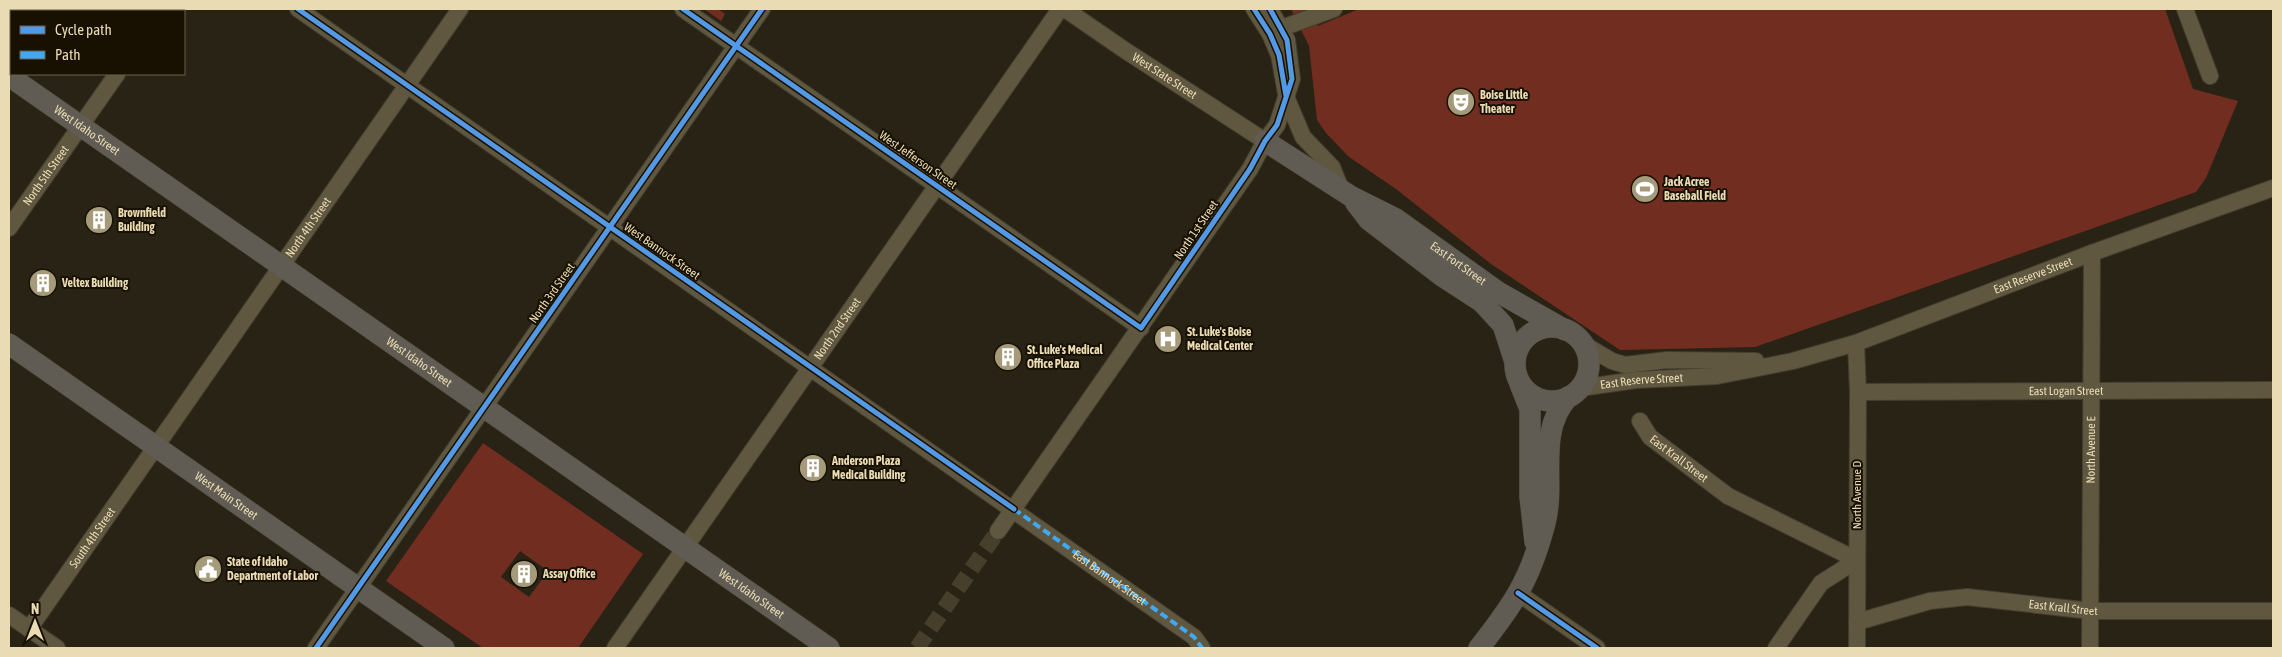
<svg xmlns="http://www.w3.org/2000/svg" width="2282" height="657" font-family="'Asap Condensed',sans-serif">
	<rect width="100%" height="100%" fill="#282314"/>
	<path fill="#722d21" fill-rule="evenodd" d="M 704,9 L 718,9 L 725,14 L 721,21 Z
		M 1291,9 L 1312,9 L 1318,26 L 1359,9 L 2165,9 L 2193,89 L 2238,101 L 2206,178 L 2196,192 L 1755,347 L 1620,350 L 1491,264 L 1396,189 L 1349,157 L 1326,133 L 1317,120 L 1309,46 Z
		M 483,443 L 643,554 L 578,648 L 483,648 L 386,581 ZM 520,551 L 548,571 L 529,597 L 501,577 Z"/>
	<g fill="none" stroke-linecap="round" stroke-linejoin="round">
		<path stroke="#453f2c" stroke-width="16" stroke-dasharray="16 8" stroke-linecap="butt" d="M 917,648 L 998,531"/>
		<defs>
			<g id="minor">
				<path id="s1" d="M 298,9 L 1194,637 L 1202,648"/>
				<path d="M 683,9 L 1141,328"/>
				<path id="s2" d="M 1065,9 L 1123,49 L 1265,141"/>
				<path d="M 1254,9 L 1270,34 L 1279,55 L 1287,99 L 1303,137 L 1332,167 L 1341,189"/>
				<path d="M 2185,9 L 2210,76"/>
				<path d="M 160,11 L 162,9"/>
				<path d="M 1282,28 L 1334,9"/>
				<path id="s3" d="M 9,228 L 117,74"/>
				<path d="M 1856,343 L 1858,392 L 1857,648"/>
				<path d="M 1583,344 L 1612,361 L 1625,365 L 1667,360 L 1756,361"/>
				<path id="s4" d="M 1580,388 L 1636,380 L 1717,376 L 1793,361 L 1856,343 L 2092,253 L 2273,188"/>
				<path id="s5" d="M 1858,392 L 2273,390"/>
				<path id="s6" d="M 1640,421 L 1650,437 L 1728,496 L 1857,560"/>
				<path d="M 998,531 L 1250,169 L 1265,141 L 1277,125 L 1292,79 L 1287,40 L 1270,9"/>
				<path d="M 1518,593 L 1597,648"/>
				<path d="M 9,615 L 57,648"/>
				<path id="s7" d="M 1857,622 L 1930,601 L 1967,597 L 2091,611 L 2273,611"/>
				<path id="s8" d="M 29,629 L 460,9"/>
				<path d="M 316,648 L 762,9"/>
				<path id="s9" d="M 615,648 L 1060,9"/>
				<path d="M 1776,648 L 1821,583 L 1857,560"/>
				<path id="s10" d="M 2090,648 L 2092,253"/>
			</g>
			<g id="major">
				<path id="s11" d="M 9,76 L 829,648"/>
				<path id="s12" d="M 1265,141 L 1352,197 L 1396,219 L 1498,292 L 1565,330"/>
				<path d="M 1356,203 L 1369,220 L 1442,276 L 1482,302 L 1503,325 L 1515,362"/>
				<circle cx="1552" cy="364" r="37"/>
				<path id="s13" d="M 9,344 L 444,648"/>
				<path d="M 1520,384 L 1530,409 L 1530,497 L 1535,542"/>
				<path d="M 1479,648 C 1493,630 1508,611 1519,591 C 1531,570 1539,546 1545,523 C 1556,481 1536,433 1568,397"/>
			</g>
		</defs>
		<use href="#minor" stroke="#443e2e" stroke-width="18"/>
		<use href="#major" stroke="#443e2e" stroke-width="22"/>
		<use href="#minor" stroke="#5f5740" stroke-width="16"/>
		<use href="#major" stroke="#605c53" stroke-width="21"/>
		<path stroke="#3fa9f5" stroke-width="4" stroke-dasharray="8 4" stroke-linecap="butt" d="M 1014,509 L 1194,637 L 1202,648"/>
		<defs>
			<path id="cycleway" d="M 298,9 L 1014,509
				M 683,9 L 1141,328 L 1250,169 L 1265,141 L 1277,125 L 1292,79 L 1287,40 L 1270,9
				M 1254,9 L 1270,34 L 1279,55 L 1286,96
				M 1518,593 L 1597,648
				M 316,648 L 762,9"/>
		</defs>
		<use href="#cycleway" stroke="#181000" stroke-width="8"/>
		<use href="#cycleway" stroke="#5399e6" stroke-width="5"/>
	</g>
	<defs>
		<symbol id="theatre-disc" viewBox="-11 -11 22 22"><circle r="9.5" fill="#a59b7b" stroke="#181000"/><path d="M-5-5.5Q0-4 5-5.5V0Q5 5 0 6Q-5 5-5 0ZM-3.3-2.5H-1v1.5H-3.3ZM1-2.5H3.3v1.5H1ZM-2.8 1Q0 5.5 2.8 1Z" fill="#fff"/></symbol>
		<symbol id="stadium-disc" viewBox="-11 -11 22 22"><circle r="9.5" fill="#a59b7b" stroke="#181000"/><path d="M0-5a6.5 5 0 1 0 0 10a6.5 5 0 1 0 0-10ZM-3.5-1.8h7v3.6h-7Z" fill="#fff"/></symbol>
		<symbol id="building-disc" viewBox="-11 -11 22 22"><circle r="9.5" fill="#a59b7b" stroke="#181000"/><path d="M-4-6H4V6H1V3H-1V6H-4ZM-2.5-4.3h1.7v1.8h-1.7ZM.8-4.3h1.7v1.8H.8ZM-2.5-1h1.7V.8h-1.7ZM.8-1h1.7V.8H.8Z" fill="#fff"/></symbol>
		<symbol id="hospital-disc" viewBox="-11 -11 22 22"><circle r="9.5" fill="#a59b7b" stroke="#181000"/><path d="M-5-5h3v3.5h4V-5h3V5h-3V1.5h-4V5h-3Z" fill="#fff"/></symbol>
		<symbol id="civic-disc" viewBox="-11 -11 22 22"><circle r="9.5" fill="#a59b7b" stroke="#181000"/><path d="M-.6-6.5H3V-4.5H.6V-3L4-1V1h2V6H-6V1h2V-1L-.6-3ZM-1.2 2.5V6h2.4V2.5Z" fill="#fff"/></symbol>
	</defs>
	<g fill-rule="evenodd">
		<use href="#theatre-disc" x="1445" y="86" width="32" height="32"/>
		<use href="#stadium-disc" x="1629" y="173" width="32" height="32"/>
		<use href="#building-disc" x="83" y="204" width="32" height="32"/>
		<use href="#building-disc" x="27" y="267" width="32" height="32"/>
		<use href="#hospital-disc" x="1152" y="323" width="32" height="32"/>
		<use href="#building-disc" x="992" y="341" width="32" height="32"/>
		<use href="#building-disc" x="797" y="452" width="32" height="32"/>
		<use href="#civic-disc" x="192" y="553" width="32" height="32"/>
		<use href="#building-disc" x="508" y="558" width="32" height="32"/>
	</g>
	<g text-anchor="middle" stroke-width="4" stroke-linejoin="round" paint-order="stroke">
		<g font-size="12" fill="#e9dbb3" stroke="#181000">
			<text dy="4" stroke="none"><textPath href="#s2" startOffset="120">West State Street</textPath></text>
			<text dy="4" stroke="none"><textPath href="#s11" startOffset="95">West Idaho Street</textPath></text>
			<text transform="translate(918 160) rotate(35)" y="4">West Jefferson Street</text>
			<text dy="4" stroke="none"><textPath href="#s3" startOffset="64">North 5th Street</textPath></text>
			<text dy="4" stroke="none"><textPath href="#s8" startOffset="489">North 4th Street</textPath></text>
			<text transform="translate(1196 230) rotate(-56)" y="4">North 1st Street</text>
			<text transform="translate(662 251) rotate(35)" y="4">West Bannock Street</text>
			<text dy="4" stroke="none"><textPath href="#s12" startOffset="229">East Fort Street</textPath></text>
			<text dy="4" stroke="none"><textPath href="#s4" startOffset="470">East Reserve Street</textPath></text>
			<text transform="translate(552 293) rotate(-55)" y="4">North 3rd Street</text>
			<text dy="4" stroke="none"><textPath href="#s9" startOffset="389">North 2nd Street</textPath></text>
			<text dy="4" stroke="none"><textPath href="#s11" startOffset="500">West Idaho Street</textPath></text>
			<text dy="4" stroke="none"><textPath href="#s4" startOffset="62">East Reserve Street</textPath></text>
			<text dy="4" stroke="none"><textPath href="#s5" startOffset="208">East Logan Street</textPath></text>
			<text dy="4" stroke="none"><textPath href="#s10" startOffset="198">North Avenue E</textPath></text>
			<text dy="4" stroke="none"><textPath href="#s6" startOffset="55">East Krall Street</textPath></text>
			<text transform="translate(1857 495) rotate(-90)" y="4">North Avenue D</text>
			<text dy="4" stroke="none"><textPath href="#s13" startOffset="265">West Main Street</textPath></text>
			<text dy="4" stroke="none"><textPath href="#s8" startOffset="111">South 4th Street</textPath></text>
			<text dy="4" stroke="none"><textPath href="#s1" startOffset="991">East Bannock Street</textPath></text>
			<text dy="4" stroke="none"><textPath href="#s11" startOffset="905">West Idaho Street</textPath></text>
			<text dy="4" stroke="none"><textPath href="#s7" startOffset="210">East Krall Street</textPath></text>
		</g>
		<g font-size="12" font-weight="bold" fill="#e9dbb3" stroke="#181000" text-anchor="start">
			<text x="1480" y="99">Boise Little<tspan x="1480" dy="14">Theater</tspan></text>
			<text x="1664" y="186">Jack Acree<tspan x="1664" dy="14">Baseball Field</tspan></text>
			<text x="118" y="217">Brownfield<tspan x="118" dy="14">Building</tspan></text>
			<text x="62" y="287">Veltex Building</text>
			<text x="1187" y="336">St. Luke's Boise<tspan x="1187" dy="14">Medical Center</tspan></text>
			<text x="1027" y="354">St. Luke's Medical<tspan x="1027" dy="14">Office Plaza</tspan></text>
			<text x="832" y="465">Anderson Plaza<tspan x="832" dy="14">Medical Building</tspan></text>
			<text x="227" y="566">State of Idaho<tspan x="227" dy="14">Department of Labor</tspan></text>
			<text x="543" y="578">Assay Office</text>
		</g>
	</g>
	<rect width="2282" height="657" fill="none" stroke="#e9dbb3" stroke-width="20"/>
	<rect x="10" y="10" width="175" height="65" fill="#181000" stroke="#6c6148"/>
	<rect x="20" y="26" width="25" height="8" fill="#5399e6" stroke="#6c6148"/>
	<text x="55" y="35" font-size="15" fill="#e9dbb3">Cycle path</text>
	<rect x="20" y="51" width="25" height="8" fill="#3fa9f5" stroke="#6c6148"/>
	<text x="55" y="60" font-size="15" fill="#e9dbb3">Path</text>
	<g transform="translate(35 622)" stroke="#181000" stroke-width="4" paint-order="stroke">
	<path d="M0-4L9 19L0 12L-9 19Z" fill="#e9dbb3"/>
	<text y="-8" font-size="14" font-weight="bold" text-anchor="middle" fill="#e9dbb3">N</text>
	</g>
</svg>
